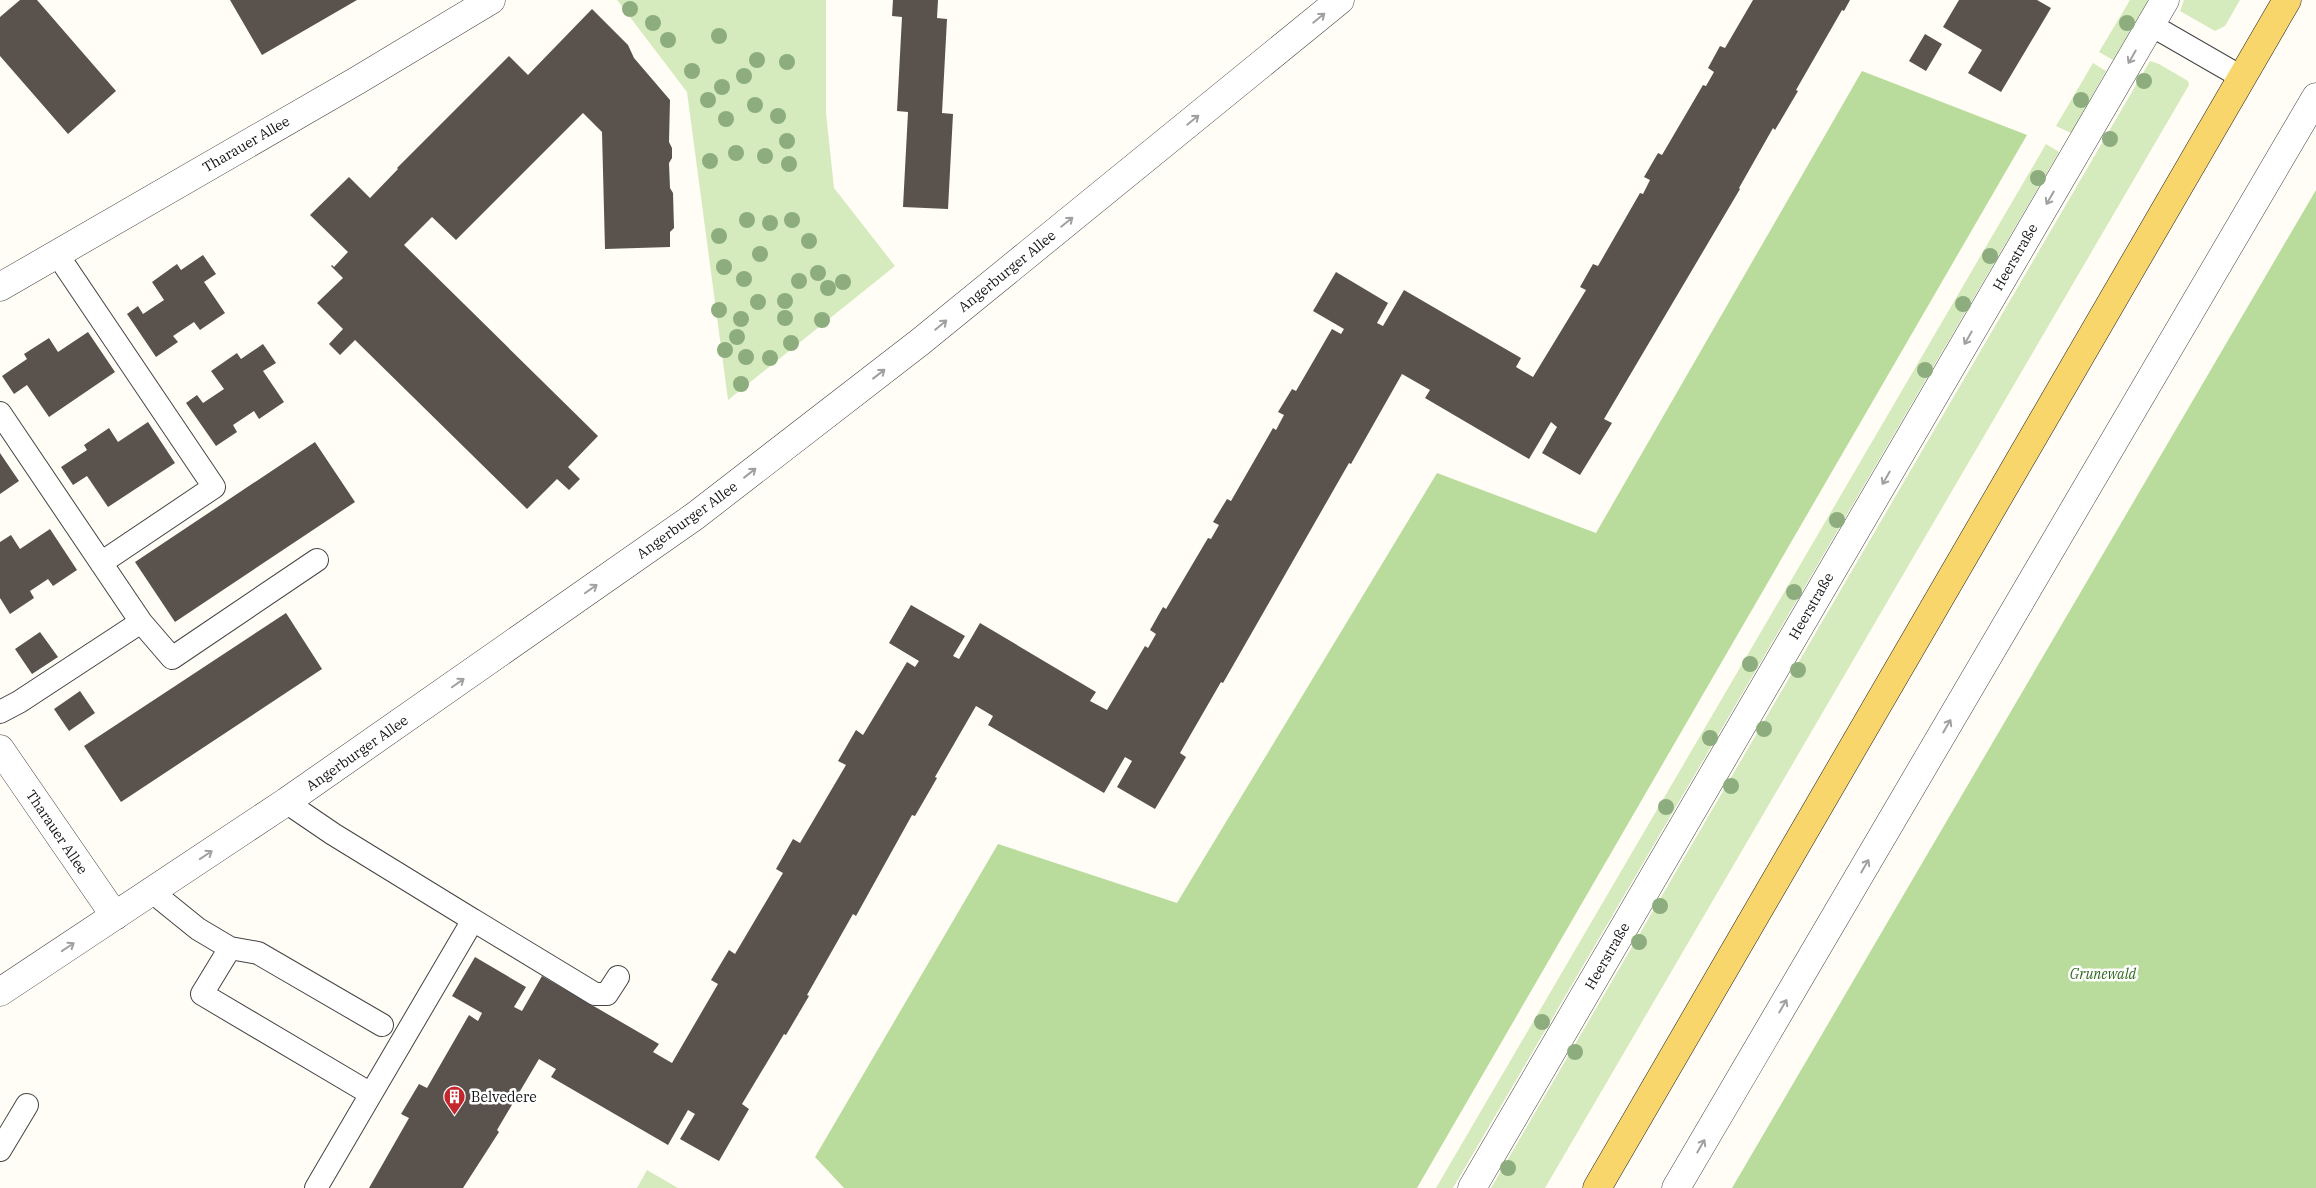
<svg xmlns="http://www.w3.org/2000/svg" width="2316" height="1188" font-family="'IBM Plex Serif',serif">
	<rect width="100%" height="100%" fill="#fffdf5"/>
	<path fill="#d5ebbd" d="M 617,0 L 826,0 L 826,113 L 834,188 L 895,266 L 728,400 L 687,92 Z
		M 2130,0 L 2148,0 L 2113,60 L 2099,52 Z
		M 2184,0 L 2240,0 L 2225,26 L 2215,31 L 2180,11 Z
		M 2150,61 L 2159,64 L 2188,81 L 2189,85 L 1545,1188 L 1491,1188 Z
		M 2093,63 L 2106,71 L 2071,133 L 2056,126 Z
		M 2046,144 L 2059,152 L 1453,1188 L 1436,1188 Z
		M 647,1170 L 678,1188 L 637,1188 Z"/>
	<path fill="#b9dc9c" d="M 1862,71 L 2027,135 L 1417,1188 L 844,1188 L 815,1157 L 998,844 L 1177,903 L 1437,473 L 1596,533 Z
		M 2316,190 L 2316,1188 L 1732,1188 Z"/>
	<path fill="#5a524d" d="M 20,0 L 37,0 L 116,91 L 68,134 L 0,56 L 0,17 Z
		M 230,0 L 357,0 L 262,55 Z
		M 893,0 L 938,0 L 937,18 L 947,19 L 942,113 L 953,114 L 948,209 L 903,207 L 908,112 L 897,111 L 902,17 L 892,16 Z
		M 1753,0 L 1850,0 L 1844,11 L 1842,10 L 1796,90 L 1798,91 L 1775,130 L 1773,128 L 1739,188 L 1740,189 L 1604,419 L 1612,423 L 1580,475 L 1542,453 L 1557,427 L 1551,422 L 1529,459 L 1425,398 L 1430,390 L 1402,374 L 1351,464 L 1349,463 L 1223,683 L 1221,682 L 1180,753 L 1186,757 L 1155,809 L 1117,787 L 1132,761 L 1125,757 L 1104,793 L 988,725 L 993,716 L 976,706 L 935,777 L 937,778 L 915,816 L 912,815 L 856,916 L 853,914 L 807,995 L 809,996 L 786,1035 L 784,1034 L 742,1104 L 749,1109 L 719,1161 L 680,1139 L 695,1114 L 688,1110 L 668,1145 L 551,1077 L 556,1069 L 539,1059 L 497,1130 L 499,1132 L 463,1188 L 369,1188 L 409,1118 L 401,1114 L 419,1084 L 427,1088 L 469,1015 L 478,1021 L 482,1013 L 452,996 L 475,957 L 526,987 L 514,1007 L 522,1011 L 542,976 L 659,1044 L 653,1052 L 672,1063 L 718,984 L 711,980 L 729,950 L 735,954 L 783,873 L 776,869 L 793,839 L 800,843 L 846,765 L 838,761 L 856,730 L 863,735 L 907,662 L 915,667 L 919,661 L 889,643 L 911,605 L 965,636 L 953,656 L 959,659 L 980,623 L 1096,692 L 1090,701 L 1107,710 L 1145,646 L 1148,648 L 1156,634 L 1150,630 L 1163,607 L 1166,609 L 1208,538 L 1211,539 L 1219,525 L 1213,522 L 1227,499 L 1231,501 L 1273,428 L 1276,430 L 1284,415 L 1278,412 L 1292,389 L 1296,391 L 1332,329 L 1341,334 L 1344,329 L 1313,311 L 1336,272 L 1388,303 L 1377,323 L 1383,326 L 1404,290 L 1521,358 L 1516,367 L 1533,377 L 1586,290 L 1580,287 L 1593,264 L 1598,266 L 1640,193 L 1643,194 L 1650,180 L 1644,177 L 1658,153 L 1662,155 L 1703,85 L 1706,86 L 1714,72 L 1708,68 L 1720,46 L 1725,48 Z
		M 1959,0 L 2037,0 L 2051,8 L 2001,92 L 1968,73 L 1982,50 L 1943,27 Z
		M 592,9 L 628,45 L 634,58 L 670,100 L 669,142 L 672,148 L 672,158 L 669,163 L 670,188 L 673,193 L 674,228 L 670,232 L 670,247 L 605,249 L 602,132 L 583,113 L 456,240 L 432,217 L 404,245 L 598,436 L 568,467 L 580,479 L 569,490 L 557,479 L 527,509 L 355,340 L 340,355 L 329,344 L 343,329 L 317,303 L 343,278 L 331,266 L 332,265 L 334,267 L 348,252 L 310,215 L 349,177 L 370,198 L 398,169 L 397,168 L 509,56 L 528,75 Z
		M 1925,34 L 1942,44 L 1926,71 L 1909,61 Z
		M 203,255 L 216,274 L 204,282 L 225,313 L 200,330 L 194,322 L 173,336 L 178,342 L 156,357 L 127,314 L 138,306 L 143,314 L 164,300 L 152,282 L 177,264 L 181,270 Z
		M 88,332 L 115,372 L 49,417 L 27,385 L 14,394 L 2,376 L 27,359 L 24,354 L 49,338 L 58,352 Z
		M 263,344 L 276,363 L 263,371 L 284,402 L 259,419 L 254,411 L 233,425 L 237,432 L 216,446 L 186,403 L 197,395 L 203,403 L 224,389 L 211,371 L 237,353 L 241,359 Z
		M 148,422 L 175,463 L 108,507 L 87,476 L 73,485 L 61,467 L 87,450 L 84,445 L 109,428 L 118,442 Z
		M 315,442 L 355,502 L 175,622 L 135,562 Z
		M 0,453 L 19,481 L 0,494 Z
		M 50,529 L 77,570 L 53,586 L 48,579 L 30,591 L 34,598 L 10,614 L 0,598 L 0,542 L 11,535 L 20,549 Z
		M 286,613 L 322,669 L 121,802 L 84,746 Z
		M 40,632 L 58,657 L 32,674 L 15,649 Z
		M 80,691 L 95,713 L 69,731 L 54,709 Z"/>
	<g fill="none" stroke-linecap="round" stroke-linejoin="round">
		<defs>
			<path id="lane" d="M 2151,25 L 2243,78
				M 57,254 L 214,487 L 101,563
				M 0,413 L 141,622
				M 0,712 L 19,702 L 141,622 L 172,658 L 317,560
				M 151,891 L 198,929 L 230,948 L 202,994 L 371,1094 L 473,920 L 333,834 L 286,802
				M 473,920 L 595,994 L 607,994 L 618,977
				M 230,948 L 258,953 L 382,1025
				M 0,1150 L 27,1105
				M 316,1188 L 371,1094"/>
			<path id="street" d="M 0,287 L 358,80 L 491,0
				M 0,749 L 115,916
				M 0,992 L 286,802 L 695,516 L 920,342 L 1340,0
				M 1472,1188 L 2165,0
				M 1676,1188 L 2316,97"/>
			<path id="primary" d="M 1597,1188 L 2287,0"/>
		</defs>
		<use href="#lane" stroke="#444" stroke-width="24"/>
		<use href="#street" stroke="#444" stroke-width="29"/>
		<use href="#primary" stroke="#222" stroke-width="29"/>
		<use href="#lane" stroke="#fff" stroke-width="22"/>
		<use href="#street" stroke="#fff" stroke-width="28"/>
		<use href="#primary" stroke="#f9d66b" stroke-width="28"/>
	</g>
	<g fill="#8dad7f">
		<circle cx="630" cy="9" r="8"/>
		<circle cx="653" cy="23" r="8"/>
		<circle cx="2127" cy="23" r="8"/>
		<circle cx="719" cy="36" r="8"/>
		<circle cx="668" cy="40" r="8"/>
		<circle cx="757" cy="60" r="8"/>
		<circle cx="787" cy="62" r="8"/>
		<circle cx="692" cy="71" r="8"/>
		<circle cx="744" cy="76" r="8"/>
		<circle cx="2144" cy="81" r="8"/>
		<circle cx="722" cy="87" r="8"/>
		<circle cx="708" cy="100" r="8"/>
		<circle cx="2081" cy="100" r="8"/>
		<circle cx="755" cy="105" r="8"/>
		<circle cx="778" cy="116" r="8"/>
		<circle cx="726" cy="119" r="8"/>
		<circle cx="2110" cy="139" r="8"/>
		<circle cx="787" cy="141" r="8"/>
		<circle cx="736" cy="153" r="8"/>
		<circle cx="765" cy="156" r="8"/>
		<circle cx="710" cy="161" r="8"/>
		<circle cx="789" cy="164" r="8"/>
		<circle cx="2038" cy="178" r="8"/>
		<circle cx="747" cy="220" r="8"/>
		<circle cx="792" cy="220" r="8"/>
		<circle cx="770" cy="223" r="8"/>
		<circle cx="719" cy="236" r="8"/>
		<circle cx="809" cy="241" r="8"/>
		<circle cx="760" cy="254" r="8"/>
		<circle cx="1990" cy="256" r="8"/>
		<circle cx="724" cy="267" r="8"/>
		<circle cx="818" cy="273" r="8"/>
		<circle cx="744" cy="279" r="8"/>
		<circle cx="799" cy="281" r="8"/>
		<circle cx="843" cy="282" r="8"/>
		<circle cx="828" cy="288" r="8"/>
		<circle cx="785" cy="301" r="8"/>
		<circle cx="758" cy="302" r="8"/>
		<circle cx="1963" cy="304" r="8"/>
		<circle cx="719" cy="310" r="8"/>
		<circle cx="785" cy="318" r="8"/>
		<circle cx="741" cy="319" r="8"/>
		<circle cx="822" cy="320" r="8"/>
		<circle cx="737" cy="337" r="8"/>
		<circle cx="791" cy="343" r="8"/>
		<circle cx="725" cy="350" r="8"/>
		<circle cx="746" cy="357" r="8"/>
		<circle cx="770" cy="358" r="8"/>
		<circle cx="1925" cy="370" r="8"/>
		<circle cx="741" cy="384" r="8"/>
		<circle cx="1837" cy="520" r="8"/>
		<circle cx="1794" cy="592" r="8"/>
		<circle cx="1750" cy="664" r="8"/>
		<circle cx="1798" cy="670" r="8"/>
		<circle cx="1764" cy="729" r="8"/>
		<circle cx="1710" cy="738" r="8"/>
		<circle cx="1731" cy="786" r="8"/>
		<circle cx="1666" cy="807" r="8"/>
		<circle cx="1660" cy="906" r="8"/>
		<circle cx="1639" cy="942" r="8"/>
		<circle cx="1542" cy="1022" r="8"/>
		<circle cx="1575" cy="1052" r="8"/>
		<circle cx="1508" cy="1168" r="8"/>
	</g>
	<defs><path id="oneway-shaft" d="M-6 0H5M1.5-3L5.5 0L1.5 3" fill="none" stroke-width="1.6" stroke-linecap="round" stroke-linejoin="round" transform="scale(1.25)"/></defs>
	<g stroke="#a0a0a0">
		<use href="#oneway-shaft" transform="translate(1319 18) rotate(-39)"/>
		<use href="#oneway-shaft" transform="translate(2132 57) rotate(120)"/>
		<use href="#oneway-shaft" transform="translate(1193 120) rotate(-39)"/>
		<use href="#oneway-shaft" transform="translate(2050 198) rotate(120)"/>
		<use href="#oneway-shaft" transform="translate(1067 222) rotate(-39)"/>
		<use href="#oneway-shaft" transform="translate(941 325) rotate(-40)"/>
		<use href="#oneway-shaft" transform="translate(1968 338) rotate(120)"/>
		<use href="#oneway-shaft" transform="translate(879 374) rotate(-38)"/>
		<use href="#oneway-shaft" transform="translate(750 473) rotate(-38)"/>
		<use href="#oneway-shaft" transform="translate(1886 478) rotate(120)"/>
		<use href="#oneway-shaft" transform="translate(591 589) rotate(-35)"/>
		<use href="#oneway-shaft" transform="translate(458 683) rotate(-35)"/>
		<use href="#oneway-shaft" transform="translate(1947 726) rotate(-60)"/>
		<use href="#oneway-shaft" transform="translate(206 855) rotate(-34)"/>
		<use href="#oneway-shaft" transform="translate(1865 866) rotate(-60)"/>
		<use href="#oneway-shaft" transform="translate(68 947) rotate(-34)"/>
		<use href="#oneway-shaft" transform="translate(1783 1006) rotate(-60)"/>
		<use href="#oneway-shaft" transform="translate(1701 1146) rotate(-60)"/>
	</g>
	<defs>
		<symbol id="building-pin" viewBox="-11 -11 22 30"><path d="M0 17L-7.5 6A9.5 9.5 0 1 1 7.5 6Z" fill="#c4262e" stroke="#fff"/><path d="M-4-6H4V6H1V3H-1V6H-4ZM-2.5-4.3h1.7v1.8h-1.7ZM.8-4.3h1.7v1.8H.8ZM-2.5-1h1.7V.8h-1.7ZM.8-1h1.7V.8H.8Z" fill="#fff"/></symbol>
	</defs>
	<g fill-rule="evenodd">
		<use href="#building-pin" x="442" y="1084" width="25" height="34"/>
	</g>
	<g text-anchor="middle" stroke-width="5" stroke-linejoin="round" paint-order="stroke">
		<g font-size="14" fill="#111" stroke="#fff">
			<text transform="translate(246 144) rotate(-30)" y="5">Tharauer Allee</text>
			<text transform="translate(2015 257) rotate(-60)" y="5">Heerstraße</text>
			<text transform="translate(1007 271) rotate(-39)" y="5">Angerburger Allee</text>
			<text transform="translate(687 520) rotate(-36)" y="5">Angerburger Allee</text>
			<text transform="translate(1811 606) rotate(-60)" y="5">Heerstraße</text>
			<text transform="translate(357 753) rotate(-35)" y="5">Angerburger Allee</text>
			<text transform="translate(57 832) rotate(56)" y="5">Tharauer Allee</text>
			<text transform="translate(1607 956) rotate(-60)" y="5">Heerstraße</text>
		</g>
		<g font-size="14" font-style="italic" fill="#2f6b1f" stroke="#fff">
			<text x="2103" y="979">Grunewald</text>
		</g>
		<g font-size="14" fill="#111" stroke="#fff" text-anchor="start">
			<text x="471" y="1102">Belvedere</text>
		</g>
	</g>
</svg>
